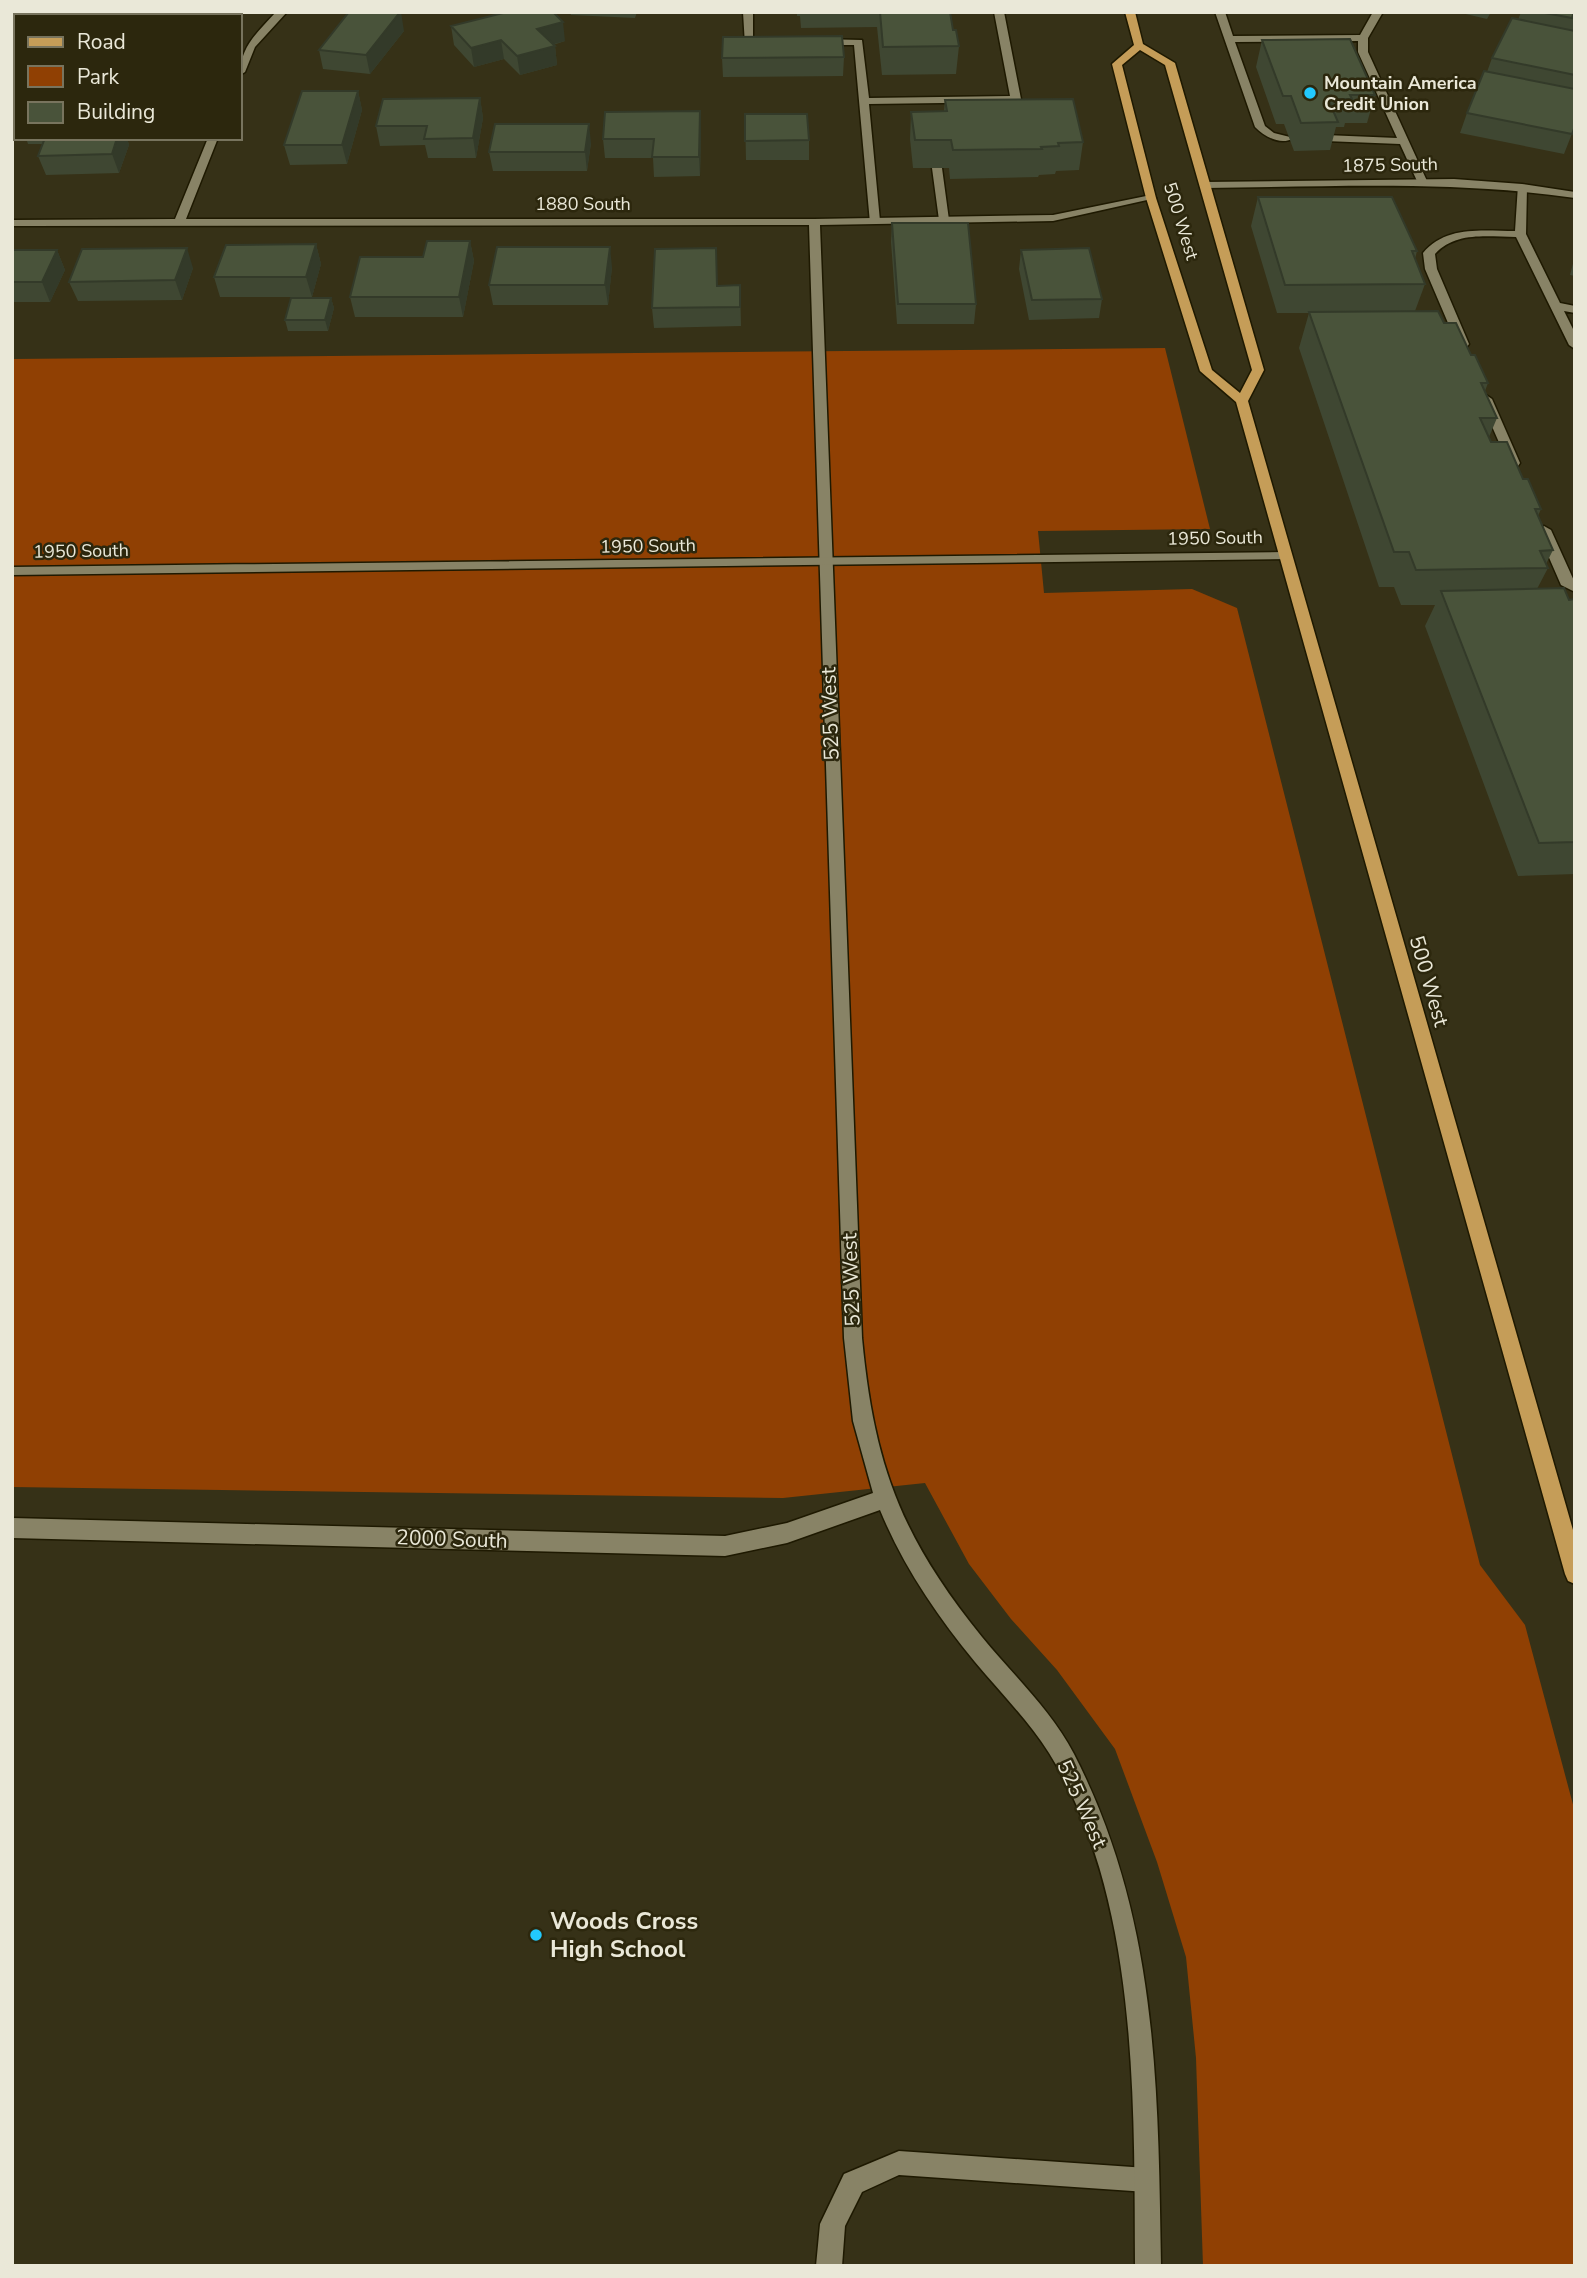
<svg xmlns="http://www.w3.org/2000/svg" width="1587" height="2278" font-family="'Nunito Sans',sans-serif">
	<rect width="100%" height="100%" fill="#363117"/>
	<path fill="#904003" d="M 1165,348 L 1210,529 L 1038,531 L 1044,593 L 1192,589 L 1237,608 L 1480,1565 L 1525,1625 L 1575,1812 L 1575,2266 L 1203,2266 L 1196,2058 L 1186,1957 L 1157,1862 L 1115,1749 L 1057,1670 L 1011,1619 L 969,1564 L 925,1483 L 783,1498 L 12,1487 L 12,359 Z"/>
	<g fill="none" stroke-linecap="round" stroke-linejoin="round">
		<defs>
			<path id="service" d="M 743,12 L 753,12 L 753,40 L 766,41 L 766,45 L 745,45 Z
				M 994,12 L 1004,12 L 1021,99 L 1016,102 L 869,104 L 880,221 L 870,223 L 854,45 L 819,45 L 814,42 L 819,39 L 862,40 L 869,98 L 1010,96 Z
				M 1215,12 L 1225,12 L 1233,36 L 1360,35 L 1373,12 L 1383,12 L 1368,38 L 1368,52 L 1427,181 L 1426,183 L 1417,181 L 1400,144 L 1325,141 L 1320,138 L 1325,135 L 1397,138 L 1358,52 L 1358,41 L 1235,42 L 1265,126 L 1274,133 L 1294,138 C 1281,146 1265,137 1255,127 Z
				M 937,165 L 942,168 L 949,220 L 944,223 L 939,220 L 932,168 Z
				M 1518,185 L 1527,187 L 1526,234 L 1560,303 L 1575,306 L 1575,313 L 1564,311 L 1575,333 L 1575,349 L 1569,345 L 1516,237 C 1488,237 1456,231 1435,254 L 1437,269 L 1469,344 L 1467,347 L 1457,344 L 1425,269 L 1423,253 C 1446,225 1483,231 1515,231 Z
				M 1486,395 L 1492,399 L 1520,463 L 1518,466 L 1510,466 L 1508,463 L 1480,399 Z
				M 1544,526 L 1551,530 L 1575,583 L 1575,592 L 1561,585 L 1537,530 Z
				M 899,2151 L 1147,2168 L 1156,2171 L 1159,2180 L 1156,2189 L 1147,2192 L 899,2175 L 862,2192 L 845,2226 L 842,2266 L 816,2266 L 820,2224 L 844,2174 Z"/>
			<path id="minor" d="M 276,12 L 287,12 L 255,47 L 245,72 L 240,75 C 240,46 258,32 276,12 Z
				M 208,138 L 218,138 L 186,219 L 814,219 L 1053,215 L 1151,195 L 1156,198 L 1053,221 L 820,225 L 862,1338 C 874,1465 901,1537 982,1637 C 1013,1675 1051,1710 1074,1754 C 1158,1918 1158,2085 1161,2266 L 1135,2266 C 1134,2102 1139,1897 1049,1753 C 1028,1720 1000,1692 975,1662 C 937,1616 903,1566 880,1510 L 787,1543 L 725,1556 L 12,1538 L 12,1518 L 725,1536 L 787,1523 L 873,1493 L 853,1421 L 844,1338 L 809,225 L 12,226 L 12,220 L 175,219 Z"/>
			<path id="tertiary" d="M 1454,179 L 1522,184 L 1575,192 L 1575,198 C 1452,180 1329,187 1205,188 L 1200,185 L 1205,182 Z
				M 1284,552 L 1289,553 L 1289,559 L 12,575 L 12,567 Z"/>
			<path id="primary" d="M 1125,12 L 1135,12 L 1143,44 L 1175,63 L 1264,370 L 1248,401 L 1575,1537 L 1575,1584 L 1568,1581 L 1565,1574 L 1236,402 L 1200,371 L 1146,198 L 1112,64 L 1134,45 ZM 1140,50 L 1165,65 L 1252,370 L 1240,393 L 1212,370 L 1156,198 L 1122,65 Z"/>
		</defs>
		<use href="#service" stroke="#1e1901" stroke-width="3"/>
		<use href="#minor" stroke="#1e1901" stroke-width="3"/>
		<use href="#tertiary" stroke="#1e1901" stroke-width="3"/>
		<use href="#primary" stroke="#1e1901" stroke-width="3"/>
		<use href="#service" fill="#888366" fill-rule="evenodd"/>
		<use href="#minor" fill="#888366" fill-rule="evenodd"/>
		<use href="#tertiary" fill="#888366" fill-rule="evenodd"/>
		<use href="#primary" fill="#c59d58" fill-rule="evenodd"/>
	</g>
	<path fill="#3f4732" d="M 570,12 L 637,12 L 635,18 L 571,15 Z
		M 797,12 L 950,12 L 953,30 L 959,46 L 956,74 L 882,75 L 877,27 L 801,28 L 800,16 L 797,16 Z
		M 1457,12 L 1491,12 L 1487,19 Z
		M 1521,12 L 1575,12 L 1575,126 L 1564,154 L 1460,133 L 1467,113 L 1487,72 L 1492,58 L 1518,20 Z
		M 451,26 L 565,41 L 553,45 L 555,46 L 557,65 L 520,75 L 504,59 L 474,67 L 454,45 Z
		M 404,31 L 370,74 L 323,69 L 319,50 Z
		M 1262,40 L 1375,95 L 1367,123 L 1345,123 L 1344,127 L 1336,127 L 1330,150 L 1294,151 L 1284,124 L 1276,124 L 1256,67 Z
		M 844,57 L 843,76 L 723,77 L 722,58 Z
		M 358,91 L 362,110 L 347,164 L 290,165 L 284,145 Z
		M 480,98 L 483,118 L 476,158 L 428,158 L 425,145 L 380,146 L 376,126 Z
		M 945,100 L 1083,142 L 1079,170 L 1056,171 L 1055,174 L 1039,175 L 1038,177 L 950,179 L 949,168 L 913,168 L 910,139 L 911,112 L 944,111 Z
		M 745,114 L 809,140 L 809,160 L 746,160 Z
		M 701,131 L 700,176 L 654,177 L 653,158 L 605,158 L 603,139 Z
		M 26,138 L 127,138 L 129,145 L 119,173 L 46,175 L 38,156 L 43,144 L 28,144 Z
		M 591,143 L 587,171 L 493,171 L 489,152 Z
		M 1258,197 L 1417,251 L 1415,259 L 1425,284 L 1415,311 L 1444,323 L 1471,355 L 1488,383 L 1485,391 L 1497,418 L 1489,437 L 1491,442 L 1523,479 L 1541,509 L 1538,516 L 1553,550 L 1546,564 L 1548,568 L 1537,589 L 1569,600 L 1575,599 L 1575,874 L 1518,876 L 1425,626 L 1435,605 L 1401,605 L 1394,587 L 1379,587 L 1299,348 L 1309,313 L 1277,313 L 1251,226 Z
		M 892,223 L 976,304 L 974,324 L 897,324 L 891,242 Z
		M 470,241 L 474,261 L 463,317 L 355,317 L 350,297 L 423,257 Z
		M 316,244 L 321,264 L 312,297 L 220,297 L 214,277 Z
		M 12,250 L 57,250 L 65,270 L 50,302 L 12,302 Z
		M 1021,250 L 1102,299 L 1099,318 L 1029,320 L 1019,269 Z
		M 1575,256 L 1575,276 L 1570,275 Z
		M 612,267 L 608,305 L 493,305 L 489,285 Z
		M 193,268 L 182,300 L 78,301 L 69,282 Z
		M 740,285 L 741,326 L 654,328 L 652,308 Z
		M 331,298 L 334,308 L 328,331 L 288,331 L 285,320 Z"/>
	<path fill="#333a29" d="M 186,12 L 204,12 L 205,16 L 183,16 Z
		M 401,12 L 404,31 L 370,74 L 366,55 Z
		M 563,22 L 565,41 L 540,48 L 537,29 Z
		M 501,40 L 504,59 L 474,67 L 471,48 Z
		M 555,46 L 557,65 L 520,75 L 517,56 Z
		M 358,91 L 362,110 L 347,164 L 342,145 Z
		M 480,98 L 483,118 L 476,158 L 473,138 Z
		M 700,111 L 701,131 L 700,176 L 699,157 Z
		M 589,124 L 591,143 L 587,171 L 585,152 Z
		M 117,138 L 127,138 L 129,145 L 119,173 L 112,154 Z
		M 470,241 L 474,261 L 463,317 L 459,297 Z
		M 316,244 L 321,264 L 312,297 L 306,277 Z
		M 610,247 L 612,267 L 608,305 L 605,285 Z
		M 187,248 L 193,268 L 182,300 L 175,280 Z
		M 57,250 L 65,270 L 50,302 L 42,282 Z
		M 331,298 L 334,308 L 328,331 L 325,320 Z"/>
	<path fill="#49533a" stroke="#333a29" stroke-width="2" d="M 140,12 L 186,12 L 183,16 L 136,16 Z
		M 349,12 L 400,12 L 366,55 L 319,50 Z
		M 507,12 L 553,12 L 563,22 L 537,29 L 555,46 L 517,56 L 501,40 L 471,48 L 451,26 Z
		M 880,12 L 950,12 L 953,30 L 956,30 L 959,46 L 883,47 Z
		M 1540,12 L 1574,12 L 1572,18 Z
		M 1512,18 L 1575,31 L 1575,75 L 1492,58 Z
		M 842,36 L 844,57 L 722,58 L 723,37 Z
		M 1350,39 L 1375,95 L 1350,95 L 1352,99 L 1328,99 L 1338,122 L 1301,123 L 1291,96 L 1283,96 L 1262,40 Z
		M 1484,71 L 1575,89 L 1575,126 L 1572,134 L 1467,113 Z
		M 302,91 L 358,91 L 342,145 L 284,145 Z
		M 480,98 L 473,138 L 424,139 L 427,126 L 376,126 L 383,99 Z
		M 1073,99 L 1083,142 L 1058,143 L 1059,146 L 1041,147 L 1042,149 L 953,150 L 951,140 L 915,140 L 911,112 L 947,111 L 945,100 Z
		M 700,111 L 699,157 L 652,157 L 654,139 L 603,139 L 605,112 Z
		M 745,114 L 807,114 L 809,140 L 745,141 Z
		M 495,124 L 589,124 L 585,152 L 489,152 Z
		M 45,138 L 117,138 L 112,154 L 38,156 Z
		M 1258,197 L 1392,197 L 1417,251 L 1412,251 L 1425,284 L 1285,285 Z
		M 892,223 L 968,223 L 976,304 L 898,304 Z
		M 427,241 L 470,241 L 459,297 L 350,297 L 360,257 L 423,257 Z
		M 316,244 L 306,277 L 214,277 L 226,245 Z
		M 497,247 L 610,247 L 605,285 L 489,285 Z
		M 187,248 L 175,280 L 69,282 L 82,249 Z
		M 716,248 L 717,286 L 740,285 L 740,307 L 652,308 L 655,249 Z
		M 1089,248 L 1102,299 L 1032,300 L 1021,250 Z
		M 12,250 L 57,250 L 42,282 L 12,282 Z
		M 291,298 L 331,298 L 325,320 L 285,320 Z
		M 1438,311 L 1444,323 L 1456,323 L 1471,355 L 1475,355 L 1488,383 L 1481,383 L 1497,418 L 1480,418 L 1491,442 L 1507,442 L 1523,479 L 1528,479 L 1541,509 L 1535,509 L 1553,550 L 1540,551 L 1548,568 L 1416,570 L 1409,552 L 1394,552 L 1309,312 Z
		M 1564,588 L 1569,600 L 1575,599 L 1575,842 L 1539,843 L 1441,591 Z"/>
	<g fill="#22c9fe" stroke="#2c270d" stroke-width="2.5">
		<circle cx="1310" cy="93" r="7"/>
		<circle cx="536" cy="1935" r="7"/>
	</g>
	<g text-anchor="middle" stroke-width="5" stroke-linejoin="round" paint-order="stroke">
		<g font-size="18" font-weight="bold" fill="#eae8d8" stroke="#2c270d" text-anchor="start">
			<text x="1324" y="89">Mountain America<tspan x="1324" dy="21">Credit Union</tspan></text>
		</g>
		<g font-size="18" fill="#eae8d8" stroke="#2c270d">
			<text transform="translate(1390 165) rotate(-1)" y="6">1875 South</text>
			<text x="583" y="210">1880 South</text>
			<text transform="translate(1181 221) rotate(73)" y="6">500 West</text>
			<text transform="translate(1215 538) rotate(-1)" y="6">1950 South</text>
			<text transform="translate(648 546) rotate(-1)" y="6">1950 South</text>
			<text transform="translate(81 551) rotate(-1)" y="6">1950 South</text>
		</g>
		<g font-size="21" fill="#eae8d8" stroke="#2c270d">
			<text transform="translate(830 714) rotate(-92)" y="7">525 West</text>
			<text transform="translate(1429 981) rotate(74)" y="7">500 West</text>
			<text transform="translate(851 1280) rotate(-92)" y="7">525 West</text>
			<text transform="translate(452 1539) rotate(2)" y="7">2000 South</text>
			<text transform="translate(1082 1804) rotate(66)" y="7">525 West</text>
		</g>
		<g font-size="24" font-weight="bold" fill="#eae8d8" stroke="#2c270d" text-anchor="start">
			<text x="550" y="1929">Woods Cross<tspan x="550" dy="28">High School</tspan></text>
		</g>
	</g>
	<rect width="1587" height="2278" fill="none" stroke="#eae8d8" stroke-width="28"/>
	<rect x="14" y="14" width="228" height="126" fill="#2c270d" stroke="#78745e" stroke-width="2"/>
	<rect x="28" y="37" width="35" height="10" fill="#c59d58" stroke="#78745e" stroke-width="2"/>
	<text x="77" y="49" font-size="21" fill="#eae8d8">Road</text>
	<rect x="28" y="66" width="35" height="21" fill="#904003" stroke="#78745e" stroke-width="2"/>
	<text x="77" y="84" font-size="21" fill="#eae8d8">Park</text>
	<rect x="28" y="102" width="35" height="21" fill="#49533a" stroke="#78745e" stroke-width="2"/>
	<text x="77" y="119" font-size="21" fill="#eae8d8">Building</text>
</svg>
